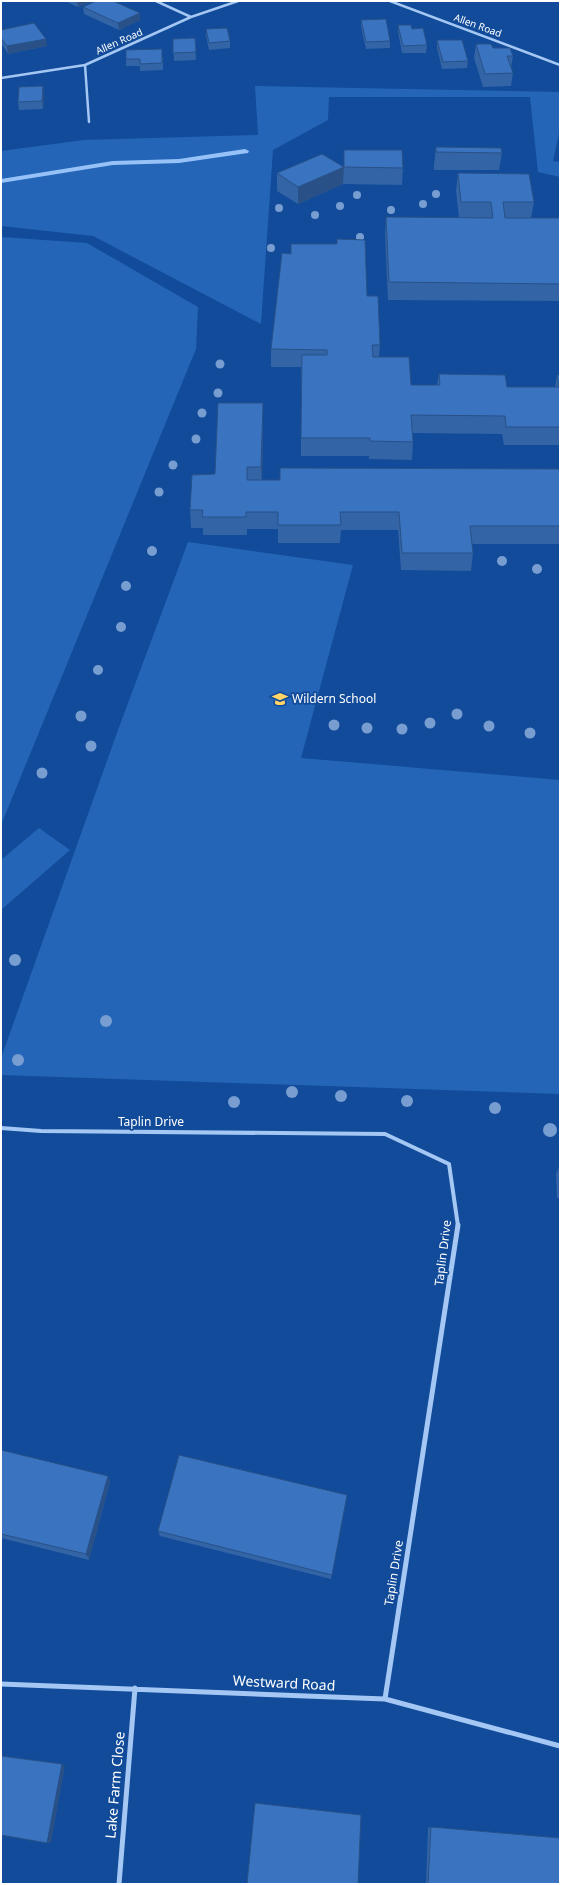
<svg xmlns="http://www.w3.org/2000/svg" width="561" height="1885" font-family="'Noto Sans',sans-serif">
	<rect width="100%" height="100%" fill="#114b99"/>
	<path fill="#2465b8" d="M 255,86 L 560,92 L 560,129 L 553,161 L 560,162 L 560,177 L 538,172 L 530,97 L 329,97 L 328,120 L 273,150 L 261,324 L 93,236 L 1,226 L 1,151 L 84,140 L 258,135 Z
		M 1,237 L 87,243 L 198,307 L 196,349 L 1,825 Z
		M 188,542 L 353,565 L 301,758 L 560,780 L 560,1094 L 1,1075 L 1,1058 L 118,730 Z
		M 39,828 L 70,850 L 1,910 L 1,860 Z"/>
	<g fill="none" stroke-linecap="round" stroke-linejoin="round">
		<path fill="#96c2f7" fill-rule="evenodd" d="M 245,149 L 249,151 L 248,153 L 179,163 L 113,165 L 1,183 L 1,179 L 113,161 L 179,159 Z"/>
		<path stroke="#a4c7f4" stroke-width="2.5" d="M 156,1 L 191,17
			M 390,1 L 560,65
			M 85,65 L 89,122
			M 1,78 L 85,65 L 191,17 L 238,1"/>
		<path stroke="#a4c7f4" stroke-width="4" d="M 1,1128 L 41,1131 L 385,1134 L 449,1164 L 458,1226"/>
		<path stroke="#a4c7f4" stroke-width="5" d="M 1,1684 L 385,1699 L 560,1746
			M 385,1699 L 458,1225
			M 119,1884 L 135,1688"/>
	</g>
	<g fill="#789ed1">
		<circle cx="436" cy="194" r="4"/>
		<circle cx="357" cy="195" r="4"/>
		<circle cx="423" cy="204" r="4"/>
		<circle cx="340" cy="206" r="4"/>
		<circle cx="279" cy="208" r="4"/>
		<circle cx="391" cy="210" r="4"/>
		<circle cx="315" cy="215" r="4"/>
		<circle cx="360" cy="237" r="4"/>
		<circle cx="271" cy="248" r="4"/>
		<circle cx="220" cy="364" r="4.5"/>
		<circle cx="218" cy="393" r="4.5"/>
		<circle cx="202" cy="413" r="4.5"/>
		<circle cx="196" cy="439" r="4.5"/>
		<circle cx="173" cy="465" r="4.5"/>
		<circle cx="159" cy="492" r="4.5"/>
		<circle cx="152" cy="551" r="5"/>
		<circle cx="502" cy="561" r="5"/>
		<circle cx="537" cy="569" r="5"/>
		<circle cx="126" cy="586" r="5"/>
		<circle cx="121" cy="627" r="5"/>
		<circle cx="98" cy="670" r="5"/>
		<circle cx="457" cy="714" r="5.5"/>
		<circle cx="81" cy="716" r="5.5"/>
		<circle cx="430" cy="723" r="5.5"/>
		<circle cx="334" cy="725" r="5.5"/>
		<circle cx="489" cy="726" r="5.5"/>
		<circle cx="367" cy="728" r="5.5"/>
		<circle cx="402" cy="729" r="5.5"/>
		<circle cx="530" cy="733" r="5.5"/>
		<circle cx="91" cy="746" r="5.5"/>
		<circle cx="42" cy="773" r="5.5"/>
		<circle cx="15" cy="960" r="6"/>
		<circle cx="106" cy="1021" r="6"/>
		<circle cx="18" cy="1060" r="6"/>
		<circle cx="292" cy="1092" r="6"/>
		<circle cx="341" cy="1096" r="6"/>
		<circle cx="407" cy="1101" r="6"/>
		<circle cx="234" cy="1102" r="6"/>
		<circle cx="495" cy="1108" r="6"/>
		<circle cx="550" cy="1130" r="7"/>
	</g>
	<path fill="#3264a6" d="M 65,1 L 93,1 L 78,7 Z
		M 83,7 L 140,13 L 140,20 L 119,30 L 84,14 Z
		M 361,20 L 390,41 L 390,48 L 366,49 L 361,27 Z
		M 398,25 L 412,29 L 427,45 L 426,53 L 402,53 L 398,32 Z
		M 206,29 L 230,41 L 230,48 L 209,50 L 206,36 Z
		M 1,30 L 47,46 L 8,54 L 1,43 Z
		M 195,38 L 196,60 L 174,61 L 173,39 Z
		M 437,40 L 468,61 L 467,68 L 442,69 L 437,48 Z
		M 476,44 L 493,48 L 513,56 L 511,68 L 513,73 L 511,86 L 483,87 L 474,58 Z
		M 163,57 L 163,70 L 140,71 L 140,66 L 126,66 L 126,59 Z
		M 44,94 L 43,109 L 19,110 L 18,102 Z
		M 436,147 L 502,153 L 499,170 L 434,170 L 434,165 Z
		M 344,150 L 403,168 L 402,185 L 343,184 L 298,204 L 277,191 L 277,173 L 344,166 Z
		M 458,173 L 534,202 L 531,218 L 560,218 L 560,301 L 388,300 L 385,235 L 386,217 L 459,218 L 456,191 Z
		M 337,239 L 367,296 L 380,345 L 379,357 L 411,385 L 437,385 L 439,374 L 507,387 L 555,387 L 557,375 L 560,375 L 560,445 L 504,445 L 502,434 L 413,433 L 413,442 L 412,460 L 369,459 L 369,456 L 301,456 L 301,367 L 271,367 L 271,349 L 291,254 L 337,244 Z
		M 263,421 L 262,480 L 280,480 L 560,469 L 560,544 L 472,544 L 473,553 L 471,571 L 401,570 L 398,530 L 341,530 L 340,543 L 278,543 L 278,529 L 247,529 L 247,535 L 203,535 L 203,528 L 191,528 L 190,510 L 215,474 Z
		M 560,1165 L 560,1198 L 557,1198 L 556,1174 Z
		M 1,1450 L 110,1482 L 89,1560 L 1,1538 Z
		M 347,1495 L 331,1579 L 160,1536 L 158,1531 Z
		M 431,1827 L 560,1884 L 426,1884 L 428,1828 Z"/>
	<path fill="#295187" d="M 77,1 L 93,1 L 78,7 Z
		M 140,13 L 140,20 L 119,30 L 118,23 Z
		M 46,39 L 47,46 L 8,54 L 7,46 Z
		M 43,86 L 44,94 L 43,109 L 42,101 Z
		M 344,167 L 343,184 L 298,204 L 298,187 Z
		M 263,403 L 263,421 L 262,485 L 261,467 Z
		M 108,1476 L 110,1482 L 89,1560 L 86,1554 Z
		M 62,1764 L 65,1766 L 51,1843 L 47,1843 Z"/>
	<path fill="#3a74c1" stroke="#295187" d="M 96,1 L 113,1 L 140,13 L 118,23 L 83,7 Z
		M 386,19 L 390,41 L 366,42 L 361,20 Z
		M 34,23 L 46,39 L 7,46 L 1,38 L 1,30 Z
		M 398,25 L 411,25 L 412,29 L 423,28 L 427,45 L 403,46 Z
		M 227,28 L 230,41 L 209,43 L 206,29 Z
		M 195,38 L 196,52 L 173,53 L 173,39 Z
		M 437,40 L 462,40 L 468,61 L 443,62 Z
		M 476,44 L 491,44 L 493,48 L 510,48 L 513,56 L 507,56 L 513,73 L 485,74 Z
		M 162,49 L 162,63 L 140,64 L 140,59 L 126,59 L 126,50 Z
		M 43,86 L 42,101 L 18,102 L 19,87 Z
		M 436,147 L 501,148 L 502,153 L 436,152 Z
		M 344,150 L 402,150 L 403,168 L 344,167 L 298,187 L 277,173 L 322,154 L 344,167 Z
		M 458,173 L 529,174 L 534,202 L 503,202 L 505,218 L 560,218 L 560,284 L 389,282 L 386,217 L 493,218 L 491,202 L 461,202 Z
		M 337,239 L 365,240 L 367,296 L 378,296 L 380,345 L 372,345 L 373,357 L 409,357 L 411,385 L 440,385 L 439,374 L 505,375 L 507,387 L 559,387 L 557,375 L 560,375 L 560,427 L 506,427 L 505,416 L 411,415 L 413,442 L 370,441 L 370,438 L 301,438 L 302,355 L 327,355 L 327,350 L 271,349 L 282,253 L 291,254 L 291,244 L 337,244 Z
		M 218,403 L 263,403 L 261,467 L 247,467 L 247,480 L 280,480 L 280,468 L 560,469 L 560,526 L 470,526 L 473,553 L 402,553 L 399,512 L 340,512 L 341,525 L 278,525 L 278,512 L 246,512 L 246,517 L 202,517 L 203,510 L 190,510 L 192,475 L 215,474 Z
		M 1,1450 L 108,1476 L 86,1554 L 1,1534 Z
		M 179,1455 L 347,1495 L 332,1575 L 158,1531 Z
		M 1,1756 L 62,1764 L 47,1843 L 1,1835 Z
		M 255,1803 L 361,1815 L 358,1884 L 247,1884 Z
		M 431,1827 L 560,1838 L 560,1884 L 428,1884 Z"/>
	<defs>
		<symbol id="school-bare" viewBox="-9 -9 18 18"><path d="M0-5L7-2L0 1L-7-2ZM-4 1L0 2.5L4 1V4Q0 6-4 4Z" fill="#ffd567" stroke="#114b99" stroke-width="2.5" paint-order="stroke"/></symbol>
	</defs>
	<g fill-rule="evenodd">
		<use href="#school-bare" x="269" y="688" width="22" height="22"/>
	</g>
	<g text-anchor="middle" stroke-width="3.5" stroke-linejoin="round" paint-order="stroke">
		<g font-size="10" fill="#fff" stroke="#114b99">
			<text transform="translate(478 25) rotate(20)" y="4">Allen Road</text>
			<text transform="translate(119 41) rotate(-24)" y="4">Allen Road</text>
		</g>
		<g font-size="12" fill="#fff" stroke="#114b99" text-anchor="start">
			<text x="292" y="703">Wildern School</text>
		</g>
		<g font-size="12" fill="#fff" stroke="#114b99">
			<text x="151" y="1126">Taplin Drive</text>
			<text transform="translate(443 1253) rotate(-83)" y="4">Taplin Drive</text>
			<text transform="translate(394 1573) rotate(-81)" y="4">Taplin Drive</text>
		</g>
		<g font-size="14" fill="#fff" stroke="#114b99">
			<text transform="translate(284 1683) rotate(3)" y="5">Westward Road</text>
			<text transform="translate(115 1785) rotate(-85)" y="5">Lake Farm Close</text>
		</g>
	</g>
	<rect width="561" height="1885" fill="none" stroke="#ffffff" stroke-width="4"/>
</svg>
